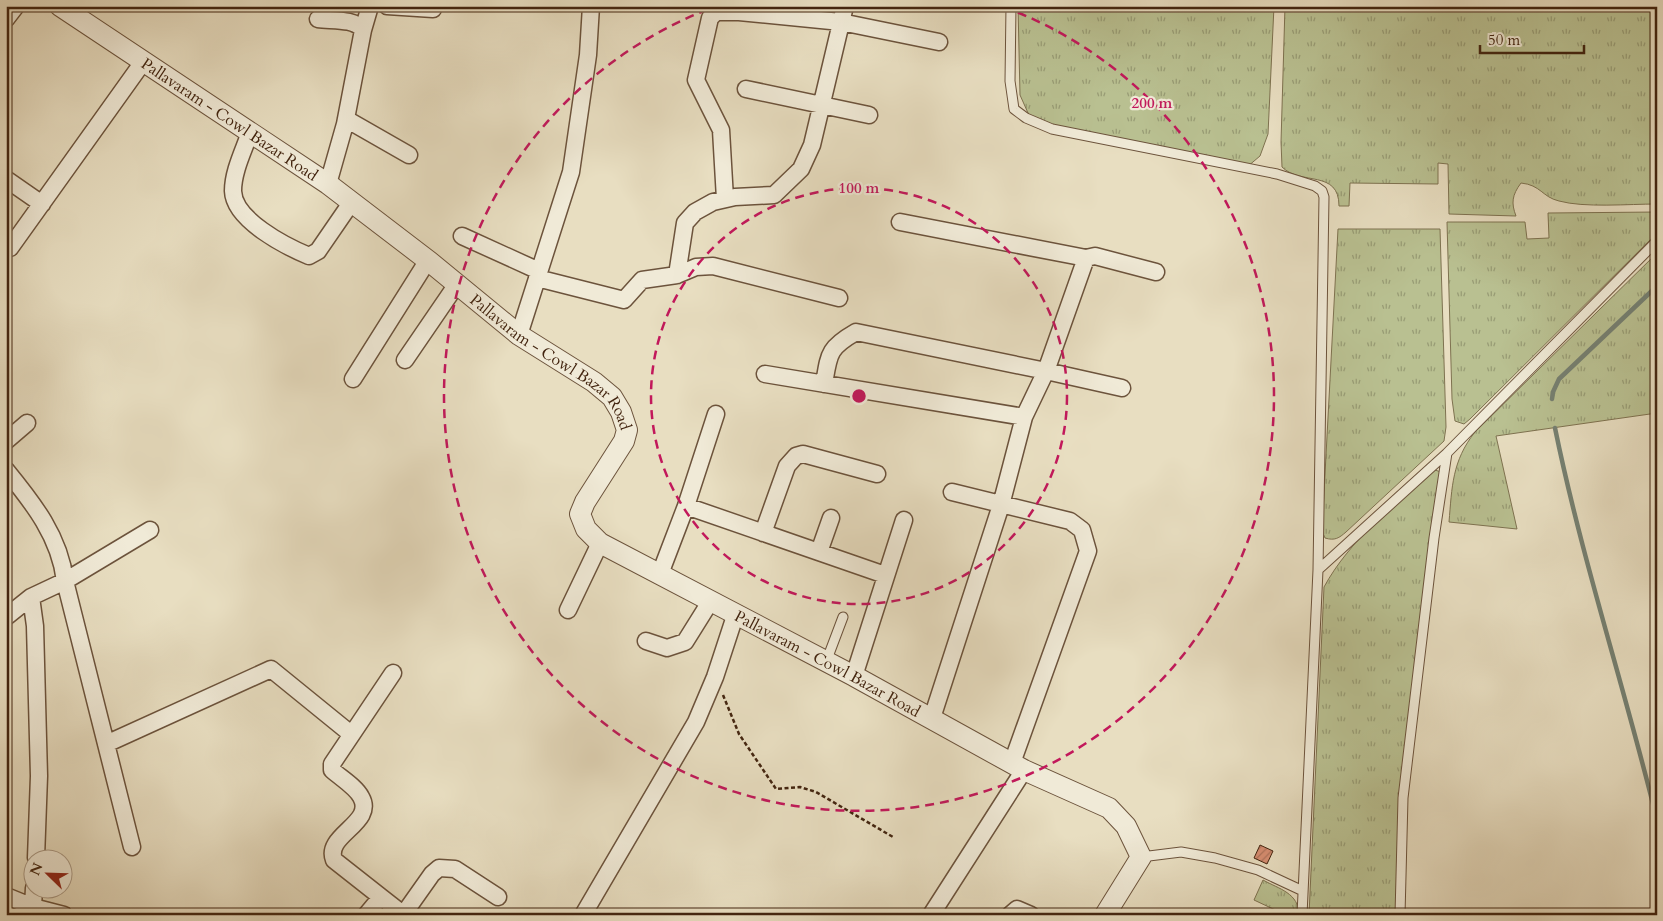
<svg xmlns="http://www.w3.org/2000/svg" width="1663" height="921" font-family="Cardo,serif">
	<defs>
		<pattern id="grass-tufts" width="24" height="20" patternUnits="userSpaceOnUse" patternTransform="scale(1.25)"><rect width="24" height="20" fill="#b9c091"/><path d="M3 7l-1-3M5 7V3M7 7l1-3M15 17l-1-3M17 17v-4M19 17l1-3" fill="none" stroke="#989c75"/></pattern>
		<pattern id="building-hatch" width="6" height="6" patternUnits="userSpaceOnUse" patternTransform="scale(1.25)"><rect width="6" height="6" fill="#d78e72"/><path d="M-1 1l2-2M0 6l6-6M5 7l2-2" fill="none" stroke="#b0745c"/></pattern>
	</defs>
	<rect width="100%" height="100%" fill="#e8dec1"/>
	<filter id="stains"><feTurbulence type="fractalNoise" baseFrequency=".004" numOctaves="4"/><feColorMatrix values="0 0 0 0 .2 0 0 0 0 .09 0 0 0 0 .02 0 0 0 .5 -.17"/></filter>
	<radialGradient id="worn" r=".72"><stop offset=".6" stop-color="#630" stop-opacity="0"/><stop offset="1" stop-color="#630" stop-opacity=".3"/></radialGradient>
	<path fill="url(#grass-tufts)" stroke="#7e7250" d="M 1018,6 L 1274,6 L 1268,134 L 1260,156 L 1247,167 L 1042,127 L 1028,113 L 1020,95 Z
		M 1285,6 L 1657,6 L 1657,204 C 1629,204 1584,208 1559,201 C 1542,197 1541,185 1521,183 C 1512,195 1511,203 1516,216 L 1449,214 L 1448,164 L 1438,163 L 1438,184 L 1350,183 L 1349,206 L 1339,206 C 1339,169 1301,186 1282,167 L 1281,142 Z
		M 1657,212 L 1657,233 L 1470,419 L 1464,424 L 1455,421 L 1452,399 L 1447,222 L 1525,222 L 1527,239 L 1549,238 L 1548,213 Z
		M 1338,229 L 1440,229 L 1446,427 L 1444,441 L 1346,532 C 1339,538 1335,541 1325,538 L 1322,531 Z
		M 1657,253 L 1657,413 L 1496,436 L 1517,529 L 1449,522 C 1452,487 1452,461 1475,432 Z
		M 1435,470 L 1441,472 L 1406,740 L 1400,915 L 1309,915 L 1324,587 C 1349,541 1395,503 1435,470 Z
		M 1263,880 C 1279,889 1299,893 1299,915 L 1286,915 L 1254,900 Z"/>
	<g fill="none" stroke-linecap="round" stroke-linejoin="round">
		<path stroke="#758072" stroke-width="4.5" d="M 1552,399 L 1553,392 L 1559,379 L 1657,286
			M 1555,428 C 1582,560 1625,689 1657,820"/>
	</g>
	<path fill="url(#building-hatch)" stroke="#432510" d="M 1260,845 L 1273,851 L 1267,864 L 1254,858 Z"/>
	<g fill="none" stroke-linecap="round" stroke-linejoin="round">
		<defs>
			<path id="service" d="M 1011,6 L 1010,81 L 1014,109 L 1026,118 L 1052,129 L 1277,174 L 1315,186 L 1322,191 L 1324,197 L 1318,570 L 1302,915
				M 1318,570 L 1447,453
				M 826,662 L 843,617
				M 1141,857 L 1181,852 L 1215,858 L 1258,870 L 1303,891
				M 1400,915 L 1403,798 L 1434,538 L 1447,453 L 1657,241"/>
			<path id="minor" d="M 387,6 L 433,9
				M 739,12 L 841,22 L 939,42
				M 6,19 L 16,6
				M 318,19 C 332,21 354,18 363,30 L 345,124 L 328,184
				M 363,30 L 370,6
				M 746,89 L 869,115
				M 346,119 L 409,155
				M 250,132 C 244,150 233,171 233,191 C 234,220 285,246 309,256 L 318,251 L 351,203
				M 6,179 L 42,204
				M 725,199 L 721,130 L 696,80 L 710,18 L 716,12 L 739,12 L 740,6
				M 900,222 L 1086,258
				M 462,236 L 539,271
				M 10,248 L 143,62
				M 677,275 L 685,223 L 695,212 L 713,202 L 735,197 L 774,195 L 801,169 L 812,145 L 845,6
				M 537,278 L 624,300 L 642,280 L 677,275 L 696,267 L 713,266 L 839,298
				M 519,335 L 571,172 L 588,55 L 591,6
				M 405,360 L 457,284
				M 765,374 L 1024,417
				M 353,379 L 428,260
				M 824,384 C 829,354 828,348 856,332 L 1046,371 L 1024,417 L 1001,505 L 932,718
				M 1122,388 L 1046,371 L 1086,258 L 1095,256 L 1156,272
				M 6,441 L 27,423
				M 6,470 C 33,503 60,537 65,581 L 132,847
				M 952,492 L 1070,521 L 1082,530 L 1088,551 L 1012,763
				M 686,506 L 885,575
				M 763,533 L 787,466 L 796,456 L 803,454 L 877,474
				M 819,552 L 831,518
				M 660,574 L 686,506 L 716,414
				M 31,597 L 35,626 L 39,776 L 36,858
				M 568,610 L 600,543
				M 6,617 L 31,597 L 65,581 L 150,530
				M 646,641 L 667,648 L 685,642 L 710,602
				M 854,676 L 904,520
				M 106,744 L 271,669 L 351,734
				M 6,896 L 33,907 L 64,915
				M 381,897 L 334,860 C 324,835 376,823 361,797 C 356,787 341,778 332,770 L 332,764 L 393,673
				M 33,907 L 34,888
				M 366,915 L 381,897 L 404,915
				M 403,915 L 432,874 L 439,868 L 455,869 L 498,897
				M 583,915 L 696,722 L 715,677 L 735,616
				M 931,915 L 1024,770
				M 1010,915 L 1017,909 L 1031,915"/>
			<g id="tertiary">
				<path id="s1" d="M 60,6 L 328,184 L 430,262 L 519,335 L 594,382 L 612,397 L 621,412 L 627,430 L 624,441 L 585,502 L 580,514 L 586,529 L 600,543 L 854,676 L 1024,770 L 1109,808 L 1126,826 L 1141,857 L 1105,915"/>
			</g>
		</defs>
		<use href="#service" stroke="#6c533c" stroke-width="11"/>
		<use href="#minor" stroke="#6c533c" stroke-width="19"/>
		<use href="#tertiary" stroke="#6c533c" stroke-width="22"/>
		<path stroke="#432510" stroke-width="2.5" stroke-dasharray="4 2.5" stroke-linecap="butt" d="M 723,695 L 739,734 L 776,789 L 800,787 L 816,792 L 893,837"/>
		<use href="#service" stroke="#f0ead7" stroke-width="9"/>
		<use href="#minor" stroke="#f0ead7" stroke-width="16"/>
		<use href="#tertiary" stroke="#f0ead7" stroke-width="20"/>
	</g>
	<g fill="none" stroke="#c2185b" stroke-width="2.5" stroke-dasharray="9 6">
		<circle cx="859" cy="396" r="208"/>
		<path d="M1004 7A415 415 0 1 1 714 7"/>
	</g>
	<g text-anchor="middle" stroke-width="4.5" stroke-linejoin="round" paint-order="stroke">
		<g font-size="16" fill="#432510" stroke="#f0ead7">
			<text dy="6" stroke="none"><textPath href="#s1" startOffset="204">Pallavaram - Cowl Bazar Road</textPath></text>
			<text dy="6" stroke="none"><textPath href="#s1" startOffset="609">Pallavaram - Cowl Bazar Road</textPath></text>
			<text dy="6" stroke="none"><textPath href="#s1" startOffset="1104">Pallavaram - Cowl Bazar Road</textPath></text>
		</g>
	</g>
	<circle cx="859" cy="396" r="8" fill="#c2185b" stroke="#f0ead7" stroke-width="2.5"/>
	<g font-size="15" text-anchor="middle" font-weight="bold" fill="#c2185b" stroke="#f0ead7" stroke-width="4.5" stroke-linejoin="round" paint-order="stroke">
		<text x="1152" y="108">200 m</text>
		<text x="859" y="193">100 m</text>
	</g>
	<rect width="1663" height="921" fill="none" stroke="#e8dec1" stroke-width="25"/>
	<rect x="8" y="8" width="1648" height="906" fill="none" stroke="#432510" stroke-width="2.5"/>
	<rect x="12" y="12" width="1638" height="896" fill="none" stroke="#432510"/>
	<g transform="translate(48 874) rotate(293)"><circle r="24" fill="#f0ead7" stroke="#ab9b87"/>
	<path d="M0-4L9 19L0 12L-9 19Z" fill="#8f2418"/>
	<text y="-8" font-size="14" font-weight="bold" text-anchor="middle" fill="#432510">N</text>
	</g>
	<path d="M1480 45v8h104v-8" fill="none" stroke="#432510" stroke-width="2.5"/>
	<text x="1488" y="45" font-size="15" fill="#432510" stroke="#f0ead7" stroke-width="4" paint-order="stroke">50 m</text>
	<rect width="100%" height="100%" filter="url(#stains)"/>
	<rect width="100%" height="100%" fill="url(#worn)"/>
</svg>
